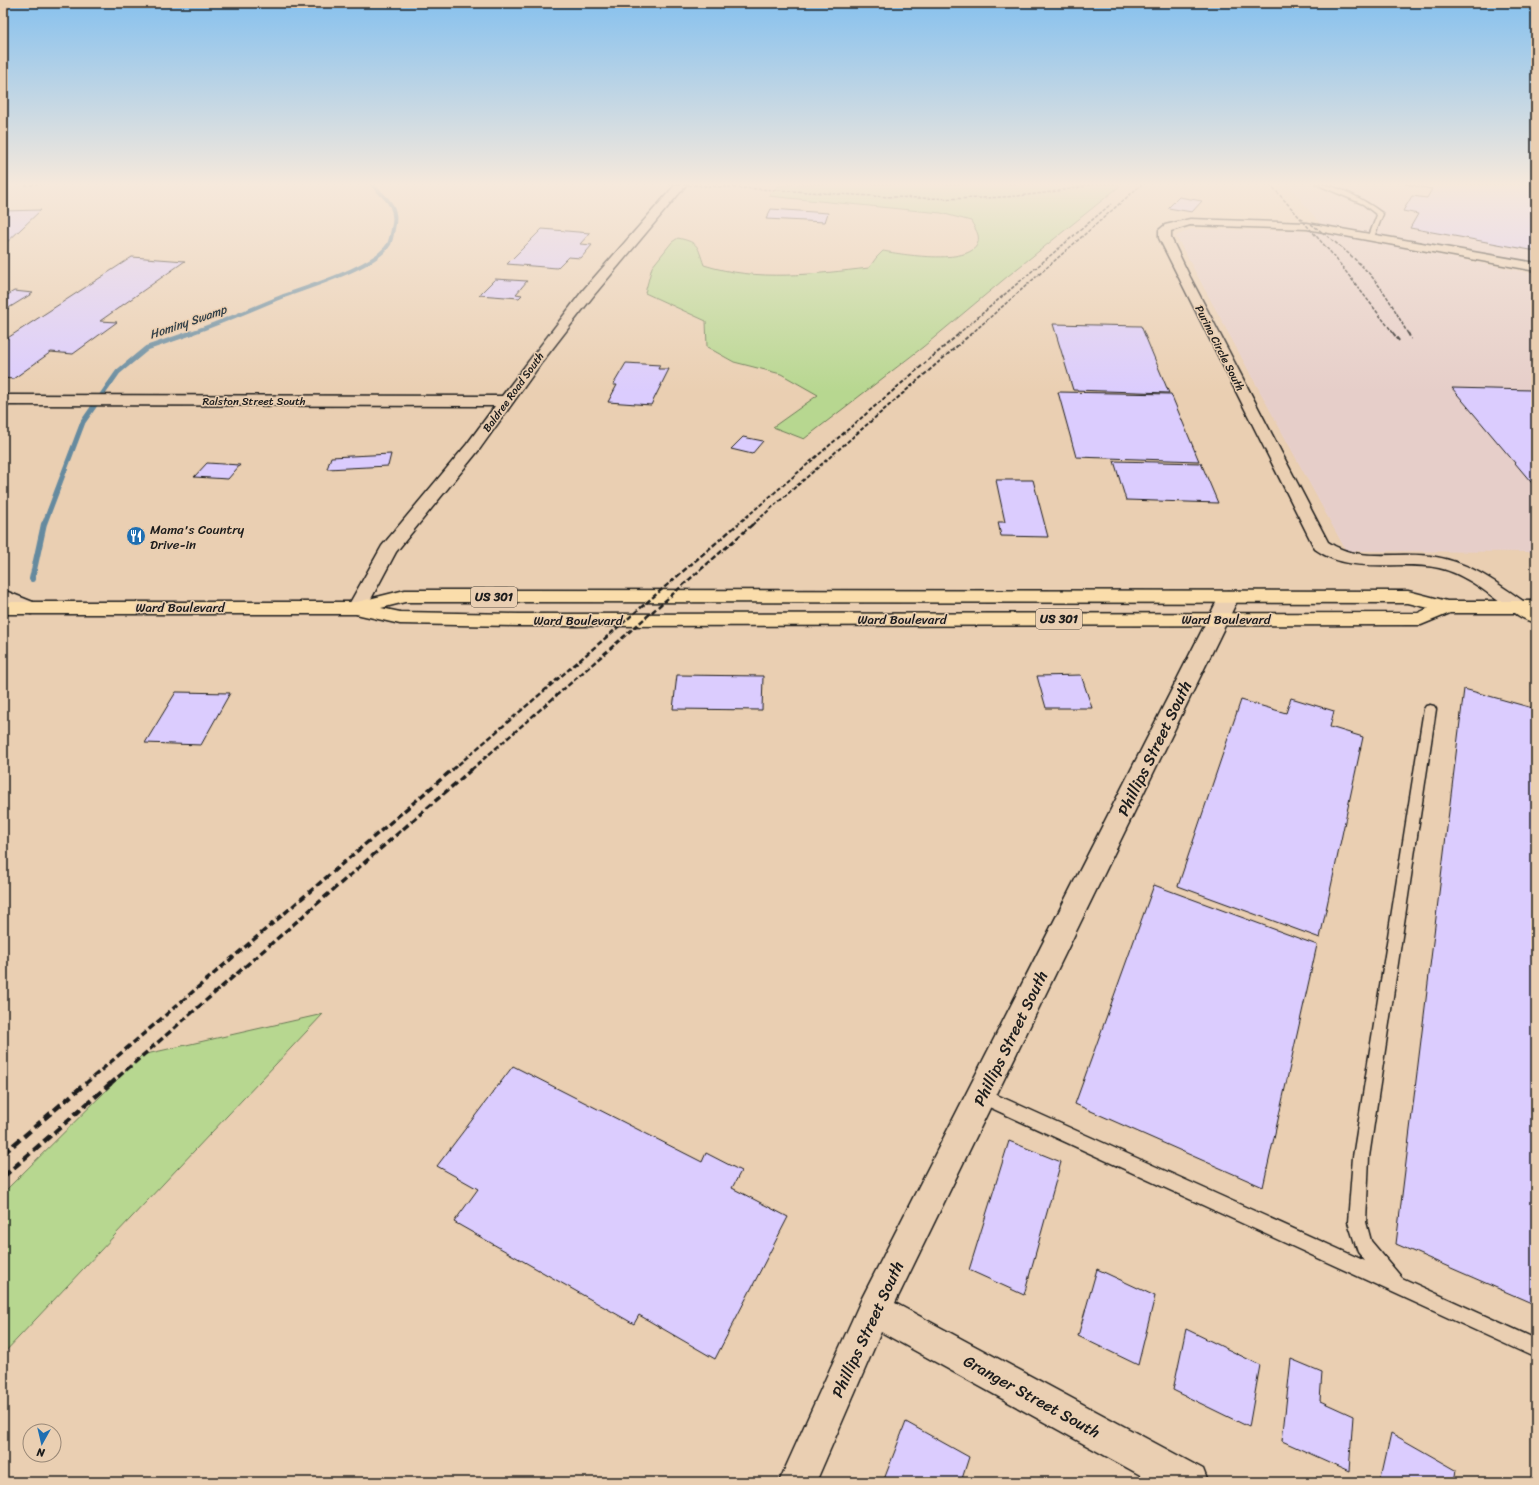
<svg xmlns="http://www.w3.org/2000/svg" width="1539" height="1485" font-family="Sriracha,sans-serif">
	<rect width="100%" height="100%" fill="#eacfb2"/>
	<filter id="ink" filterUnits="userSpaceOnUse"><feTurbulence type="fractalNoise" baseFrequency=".025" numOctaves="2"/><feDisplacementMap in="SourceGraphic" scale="8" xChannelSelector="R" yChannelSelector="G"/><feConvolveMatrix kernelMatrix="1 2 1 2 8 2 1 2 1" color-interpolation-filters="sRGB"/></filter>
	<g filter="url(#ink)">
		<path fill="#e6cec9" d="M 1288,184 L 1536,184 L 1536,264 L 1321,225 Z
			M 1191,229 L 1315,231 L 1536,274 L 1536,552 L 1346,551 L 1176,236 Z"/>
		<path fill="#b7d790" stroke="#6a7a56" d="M 801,184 L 1116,184 L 1120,186 L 1008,276 L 923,347 L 804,439 L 773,427 L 818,395 L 781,374 L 734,362 L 707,347 L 706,321 L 645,293 L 652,267 L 672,242 L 678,238 C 700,243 697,246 704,265 C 757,282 815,274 869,268 L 876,258 L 883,251 C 899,254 985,269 978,235 C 977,231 973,225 971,221 L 941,213 L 768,196 L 778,186 Z
			M 323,1014 L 3,1354 L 3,1193 L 142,1055 Z"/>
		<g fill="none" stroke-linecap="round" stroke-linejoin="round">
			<path stroke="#658a9f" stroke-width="4" d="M 188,334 C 220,323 250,310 281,297 C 307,287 376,267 389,244 C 391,240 392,234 393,229 C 399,206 386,198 371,184"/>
			<path stroke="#658a9f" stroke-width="5" d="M 44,525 L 83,422 L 118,372 L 147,348 L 191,333"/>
			<path stroke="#658a9f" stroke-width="6" d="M 32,579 L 44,524"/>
		</g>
		<path fill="#dbccfe" stroke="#1c1c1c" d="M 1404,184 L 1536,184 L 1536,251 L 1410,228 L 1418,214 L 1403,211 L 1412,196 L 1427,198 L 1432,189 Z
			M 1179,197 L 1202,201 L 1192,212 L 1168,208 Z
			M 771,209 L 828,213 L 825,222 L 766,219 Z
			M 41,210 L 3,246 L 3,211 Z
			M 542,229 L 590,233 L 580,244 L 592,245 L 581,258 L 568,257 L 557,268 L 507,264 Z
			M 132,257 L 185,261 L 100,321 L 117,322 L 73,354 L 51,352 L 13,379 L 3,378 L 3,341 Z
			M 495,279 L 527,281 L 516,294 L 522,295 L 519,298 L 479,295 Z
			M 14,291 L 33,293 L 7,309 L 3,309 L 3,298 Z
			M 1053,324 L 1141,326 L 1169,393 L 1073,390 Z
			M 626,363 L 660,365 L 658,369 L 669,369 L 651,405 L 608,402 L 617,385 L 613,385 Z
			M 1452,388 L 1531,390 L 1536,395 L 1536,488 Z
			M 1058,392 L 1171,394 L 1199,461 L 1076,457 Z
			M 743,437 L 763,441 L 752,454 L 731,449 Z
			M 391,454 L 388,466 L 327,469 L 331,457 Z
			M 1114,461 L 1201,463 L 1218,503 L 1126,500 Z
			M 207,463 L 240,465 L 228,479 L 194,477 Z
			M 996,480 L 1033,480 L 1048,537 L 1001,536 L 998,522 L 1005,522 Z
			M 677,675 L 763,676 L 762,710 L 673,709 Z
			M 1081,675 L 1092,708 L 1046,708 L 1037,676 Z
			M 1464,689 L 1536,709 L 1536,1305 L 1396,1244 Z
			M 176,692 L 230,693 L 201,745 L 145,743 Z
			M 1291,698 L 1334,711 L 1330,727 L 1363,737 L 1320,938 L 1178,886 L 1241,700 L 1286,713 Z
			M 1154,885 L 1317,945 L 1263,1187 L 1075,1104 Z
			M 513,1066 L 702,1162 L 706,1153 L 741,1171 L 732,1188 L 788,1217 L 715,1359 L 639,1315 L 634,1324 L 454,1222 L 478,1189 L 437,1166 Z
			M 1009,1141 L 1061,1162 L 1024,1295 L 969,1270 Z
			M 1097,1269 L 1155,1296 L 1138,1365 L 1078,1336 Z
			M 1186,1329 L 1260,1365 L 1249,1427 L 1173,1390 Z
			M 1291,1359 L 1322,1372 L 1320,1401 L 1353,1416 L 1349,1471 L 1282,1441 Z
			M 906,1422 L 969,1457 L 961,1482 L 883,1482 Z
			M 1391,1433 L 1456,1470 L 1454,1482 L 1380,1482 Z"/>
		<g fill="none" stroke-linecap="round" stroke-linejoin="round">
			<defs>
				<path id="service" d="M 1316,184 C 1337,184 1366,201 1382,213 L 1383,214 L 1374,237 L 1369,236 L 1377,215 L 1363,204 Z
					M 1430,705 L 1434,706 L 1436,709 L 1369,1157 L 1366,1222 L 1371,1241 L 1402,1278 L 1536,1339 L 1536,1358 L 976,1101 L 974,1096 L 976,1091 L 982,1089 L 988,1091 L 1365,1261 L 1358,1252 L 1348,1222 L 1353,1157 L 1424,709 L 1426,706 Z"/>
				<path id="minor" d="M 676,184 L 687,184 L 594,295 L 542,362 L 479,450 L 396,552 L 364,612 L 357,614 L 350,612 L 347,608 L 382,546 L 467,444 L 495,406 L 3,405 L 3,395 L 502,396 L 584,289 Z
					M 1190,219 L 1307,223 L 1536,263 L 1536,271 L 1307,229 L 1190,225 L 1171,231 L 1171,238 L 1190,277 L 1328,542 C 1359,564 1401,550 1436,557 C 1471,563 1497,583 1526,603 L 1529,607 L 1526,611 L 1519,613 L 1512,611 C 1490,595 1466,574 1439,568 C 1397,559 1352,576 1315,549 L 1159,238 L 1159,230 L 1165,225 Z
					M 3,590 L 38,604 L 41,608 L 38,612 L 31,614 L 24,612 L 3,603 Z
					M 1229,591 L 1236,593 L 1239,597 L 895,1303 L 1203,1469 L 1208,1482 L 1153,1482 L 881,1332 L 816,1482 L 779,1482 L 862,1298 L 1219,597 L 1222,593 Z"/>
				<path id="primary" d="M 1519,601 L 1526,603 L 1536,609 L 1536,623 C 1527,621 1515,615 1509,607 L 1512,603 Z"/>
				<path id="trunk" d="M 405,590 L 1408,591 L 1447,601 L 1536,601 L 1536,613 L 1450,613 L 1421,625 L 520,626 L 400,624 L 356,614 L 3,614 L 3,602 L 357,602 ZM 405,602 L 1408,603 L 1429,608 L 1418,613 L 520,614 L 400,612 L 381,608 Z"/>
			</defs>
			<use href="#service" stroke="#1c1c1c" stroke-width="3"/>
			<use href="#minor" stroke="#1c1c1c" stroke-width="3"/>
			<use href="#primary" stroke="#1c1c1c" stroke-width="3"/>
			<use href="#trunk" stroke="#1c1c1c" stroke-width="3"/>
			<use href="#service" fill="#eacfb2" fill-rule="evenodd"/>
			<use href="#minor" fill="#eacfb2" fill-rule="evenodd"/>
			<use href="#primary" fill="#faddab" fill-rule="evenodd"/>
			<use href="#trunk" fill="#faddab" fill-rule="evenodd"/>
			<path stroke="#1c1c1c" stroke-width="1.5" stroke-dasharray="3.5 1.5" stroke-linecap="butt" d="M 668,184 C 725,187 781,190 838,194 C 925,199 1008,204 1094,184
				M 1270,184 L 1333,255 L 1394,334
				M 25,185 L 44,184
				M 1311,224 C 1337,243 1364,264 1383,291 C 1393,305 1400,320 1408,334
				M 958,334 L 1111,204
				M 971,334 L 1142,184"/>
			<path stroke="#1c1c1c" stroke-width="2" stroke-dasharray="4 2" stroke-linecap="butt" d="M 1393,333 L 1400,342
				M 1408,333 L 1411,339
				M 737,525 L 960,333
				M 752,525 L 972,333"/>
			<path stroke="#1c1c1c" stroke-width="2.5" stroke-dasharray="5.5 2.5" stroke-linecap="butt" d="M 452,770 L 738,524
				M 471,770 L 753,524"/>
			<path stroke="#1c1c1c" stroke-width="3.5" stroke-dasharray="7 3.5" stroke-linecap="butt" d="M 85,1084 L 453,769
				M 110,1084 L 472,769"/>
			<path stroke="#1c1c1c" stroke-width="4.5" stroke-dasharray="9 4.5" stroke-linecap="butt" d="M 3,1154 L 86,1083
				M 3,1177 L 111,1083"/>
		</g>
	</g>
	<linearGradient id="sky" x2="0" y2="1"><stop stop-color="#87c1ee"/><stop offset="0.47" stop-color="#f6e9dc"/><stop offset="1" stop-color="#f6e9dc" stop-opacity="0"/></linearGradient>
	<rect width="1539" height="392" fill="url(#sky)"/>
	<defs>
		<symbol id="restaurant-disc" viewBox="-11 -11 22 22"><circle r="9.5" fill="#1f6fb2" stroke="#eacfb2"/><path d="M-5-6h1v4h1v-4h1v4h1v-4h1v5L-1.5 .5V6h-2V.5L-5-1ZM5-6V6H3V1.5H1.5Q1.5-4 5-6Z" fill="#fff"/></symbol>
	</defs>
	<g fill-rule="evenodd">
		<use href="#restaurant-disc" x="125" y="525" width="22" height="22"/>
	</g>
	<g text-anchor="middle" stroke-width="3" stroke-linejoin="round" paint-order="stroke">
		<g font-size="11" fill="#1c1c1c" stroke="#eacfb2">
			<text transform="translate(1220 348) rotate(63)" y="4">Purina Circle South</text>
			<text transform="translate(513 392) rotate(-54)" y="4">Baldree Road South</text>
			<text x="254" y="405">Ralston Street South</text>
		</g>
		<g font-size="12" font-style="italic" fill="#344148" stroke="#eacfb2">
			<text transform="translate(188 322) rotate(-19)" y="4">Hominy Swamp</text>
		</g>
		<g fill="#eacfb2" stroke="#5a5249" stroke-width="1">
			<rect x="471" y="587" width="46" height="20" rx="3"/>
			<rect x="1036" y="609" width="46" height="20" rx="3"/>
		</g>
		<g font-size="12" font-weight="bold" fill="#1c1c1c">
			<text x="494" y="601">US 301</text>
			<text x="1059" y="623">US 301</text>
		</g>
		<g font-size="13" fill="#1c1c1c" stroke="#eacfb2" text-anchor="start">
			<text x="150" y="534">Mama's Country<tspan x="150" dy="15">Drive-in</tspan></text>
		</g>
		<g font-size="13" fill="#1c1c1c" stroke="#eacfb2">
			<text x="180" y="612">Ward Boulevard</text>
			<text x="902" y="624">Ward Boulevard</text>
			<text x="1226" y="624">Ward Boulevard</text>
			<text x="578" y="625">Ward Boulevard</text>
		</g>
		<g font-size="16" fill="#1c1c1c" stroke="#eacfb2">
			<text transform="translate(1154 748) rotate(-64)" y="6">Phillips Street South</text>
			<text transform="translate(1010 1038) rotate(-64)" y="6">Phillips Street South</text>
			<text transform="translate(867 1329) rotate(-65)" y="6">Phillips Street South</text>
			<text transform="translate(1032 1396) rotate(29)" y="6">Granger Street South</text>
		</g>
	</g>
	<rect width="1539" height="1485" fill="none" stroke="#eacfb2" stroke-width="16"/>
	<rect x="8" y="8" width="1523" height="1469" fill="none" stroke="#1c1c1c" stroke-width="1.5" filter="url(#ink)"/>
	<g transform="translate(42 1443) rotate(188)"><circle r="19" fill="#eacfb2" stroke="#988776"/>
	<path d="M0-3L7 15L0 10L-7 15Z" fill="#1f6fb2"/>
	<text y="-6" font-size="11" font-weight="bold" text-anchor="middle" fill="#1c1c1c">N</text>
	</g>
</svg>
